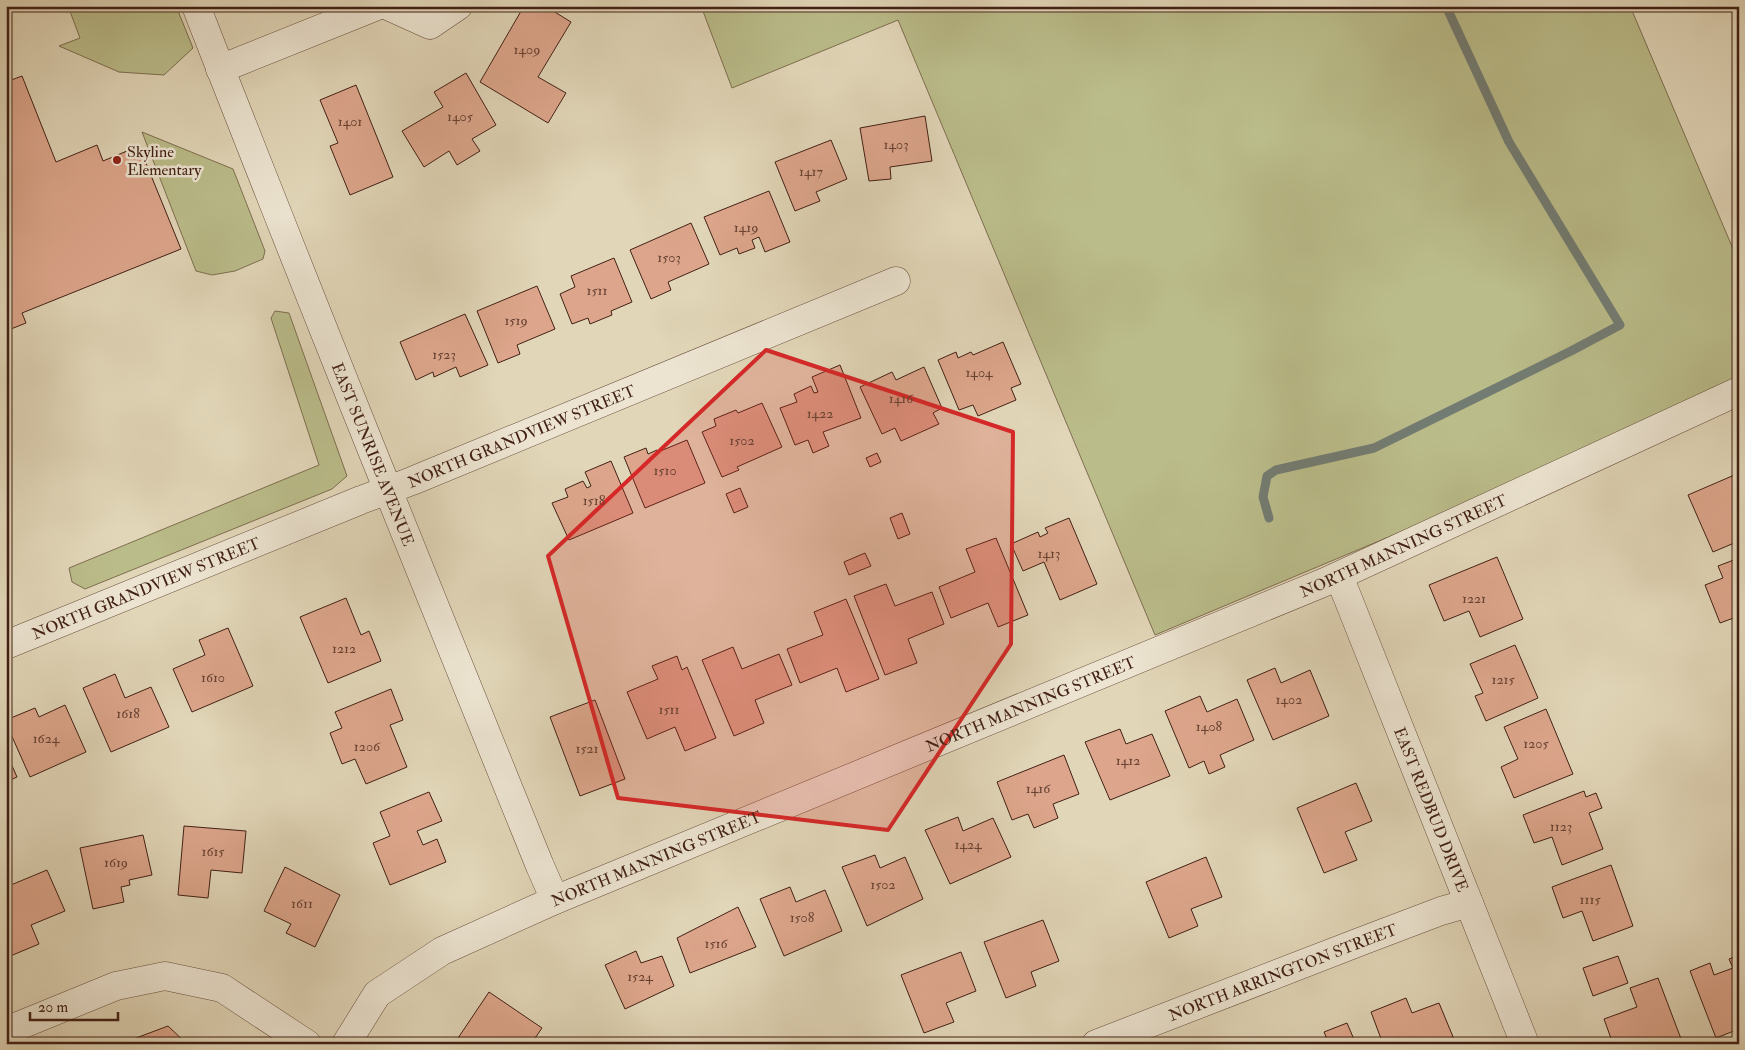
<svg xmlns="http://www.w3.org/2000/svg" width="1745" height="1050" font-family="'IM FELL Double Pica',serif">
	<rect width="100%" height="100%" fill="#e1d6b8"/>
	<filter id="stains"><feTurbulence type="fractalNoise" baseFrequency=".004" numOctaves="4"/><feColorMatrix values="0 0 0 0 .2 0 0 0 0 .09 0 0 0 0 .02 0 0 0 .5 -.17"/></filter>
	<radialGradient id="worn" r=".72"><stop offset=".6" stop-color="#630" stop-opacity="0"/><stop offset="1" stop-color="#630" stop-opacity=".3"/></radialGradient>
	<path fill="#babc8a" stroke="#7e6e4f" d="M 68,6 L 176,6 L 193,48 L 164,75 L 119,72 L 59,46 L 80,38 Z
		M 701,6 L 1630,6 L 1739,263 L 1739,390 L 1155,635 L 898,20 L 732,88 Z
		M 142,132 L 233,169 L 265,251 L 263,259 L 235,271 L 212,275 L 196,271 Z
		M 275,311 L 289,313 L 347,476 L 332,489 L 85,589 L 72,582 L 69,568 L 319,465 L 271,318 Z"/>
	<g fill="none" stroke-linecap="round" stroke-linejoin="round">
		<path stroke="#737c72" stroke-width="9" d="M 1269,518 L 1263,497 L 1267,476 L 1276,470 L 1374,448 L 1571,351 L 1620,325 L 1509,142 L 1446,6"/>
	</g>
	<path fill="#dda68c" stroke="#422014" d="M 524,6 L 545,6 L 571,22 L 538,77 L 566,93 L 548,123 L 480,82 Z
		M 466,73 L 496,125 L 472,139 L 480,151 L 457,165 L 449,151 L 424,167 L 402,131 L 443,107 L 434,92 Z
		M 22,76 L 56,162 L 97,145 L 103,161 L 139,146 L 181,249 L 22,313 L 26,323 L 6,331 L 6,82 Z
		M 356,85 L 393,177 L 350,195 L 330,146 L 338,143 L 320,100 Z
		M 925,116 L 932,161 L 890,167 L 891,179 L 869,181 L 860,128 Z
		M 831,140 L 847,179 L 816,192 L 820,201 L 795,211 L 775,162 Z
		M 769,191 L 790,242 L 765,252 L 759,237 L 752,240 L 755,248 L 739,254 L 737,248 L 720,255 L 704,217 Z
		M 691,223 L 709,264 L 668,282 L 671,290 L 651,299 L 630,250 Z
		M 614,258 L 632,302 L 611,311 L 612,315 L 590,324 L 588,318 L 572,324 L 560,294 L 575,287 L 571,276 Z
		M 537,286 L 555,329 L 517,345 L 520,354 L 498,363 L 477,311 Z
		M 465,314 L 488,365 L 460,377 L 456,367 L 434,377 L 433,372 L 416,380 L 400,342 Z
		M 1003,342 L 1021,384 L 1011,388 L 1016,400 L 978,416 L 973,405 L 959,410 L 938,360 L 956,352 L 958,358 L 971,352 L 973,355 Z
		M 840,365 L 861,418 L 823,432 L 829,446 L 813,453 L 808,440 L 795,445 L 780,408 L 797,402 L 794,394 L 811,386 L 814,393 L 818,392 L 812,377 Z
		M 924,367 L 942,408 L 933,413 L 939,424 L 901,441 L 895,428 L 882,434 L 860,387 L 892,372 L 896,380 Z
		M 762,403 L 782,447 L 737,467 L 739,470 L 722,477 L 702,432 L 716,426 L 714,419 L 736,410 L 738,413 Z
		M 687,440 L 705,483 L 645,508 L 624,457 L 646,448 L 648,454 L 657,450 L 658,452 Z
		M 877,453 L 881,462 L 870,467 L 866,458 Z
		M 611,461 L 633,513 L 569,540 L 552,503 L 568,497 L 565,489 L 583,481 L 587,488 L 591,486 L 585,472 Z
		M 1739,473 L 1739,541 L 1713,552 L 1688,495 Z
		M 740,488 L 748,507 L 734,513 L 726,494 Z
		M 902,513 L 910,534 L 898,539 L 890,518 Z
		M 1069,518 L 1097,584 L 1060,600 L 1044,562 L 1023,571 L 1011,544 L 1038,532 L 1040,537 L 1048,533 L 1045,528 Z
		M 996,538 L 1028,615 L 998,627 L 988,603 L 951,618 L 939,587 L 975,572 L 966,549 Z
		M 865,553 L 871,566 L 849,575 L 844,562 Z
		M 1497,557 L 1523,619 L 1480,637 L 1469,611 L 1444,621 L 1429,585 Z
		M 1739,558 L 1739,616 L 1720,623 L 1705,585 L 1723,578 L 1718,566 Z
		M 886,584 L 895,606 L 932,592 L 944,624 L 908,639 L 917,663 L 885,675 L 854,596 Z
		M 346,598 L 361,635 L 369,631 L 381,661 L 328,683 L 300,617 Z
		M 846,599 L 879,679 L 846,692 L 837,668 L 800,683 L 787,649 L 823,635 L 814,612 Z
		M 228,628 L 253,686 L 192,712 L 173,669 L 205,655 L 199,640 Z
		M 1515,645 L 1538,698 L 1486,721 L 1475,696 L 1483,693 L 1470,664 Z
		M 733,647 L 742,669 L 779,654 L 792,685 L 755,700 L 764,723 L 734,736 L 702,660 Z
		M 677,656 L 682,670 L 687,667 L 716,738 L 685,751 L 675,727 L 647,739 L 627,692 L 658,679 L 652,666 Z
		M 1275,668 L 1281,683 L 1310,670 L 1329,716 L 1273,740 L 1247,680 Z
		M 115,674 L 125,698 L 151,687 L 169,727 L 111,752 L 83,688 Z
		M 391,689 L 403,720 L 390,725 L 407,767 L 366,784 L 355,759 L 342,764 L 330,733 L 342,728 L 335,712 Z
		M 1200,696 L 1207,712 L 1237,699 L 1254,740 L 1220,755 L 1225,767 L 1209,774 L 1204,761 L 1189,768 L 1165,711 Z
		M 595,700 L 625,779 L 580,796 L 550,717 Z
		M 65,705 L 86,752 L 30,777 L 6,723 L 6,720 L 35,708 L 39,717 Z
		M 1546,709 L 1573,774 L 1514,798 L 1501,767 L 1518,759 L 1504,727 Z
		M 1120,729 L 1126,744 L 1152,734 L 1170,776 L 1110,800 L 1085,742 Z
		M 6,752 L 17,777 L 6,782 Z
		M 1064,755 L 1079,794 L 1053,804 L 1058,818 L 1034,828 L 1028,814 L 1012,820 L 997,782 Z
		M 1356,783 L 1372,821 L 1345,832 L 1357,860 L 1324,873 L 1297,808 Z
		M 1584,791 L 1586,797 L 1596,793 L 1602,808 L 1589,813 L 1603,849 L 1562,865 L 1552,837 L 1534,843 L 1523,815 Z
		M 429,792 L 442,821 L 417,831 L 423,845 L 437,839 L 446,862 L 390,885 L 373,843 L 390,836 L 380,812 Z
		M 958,817 L 963,831 L 993,818 L 1011,857 L 950,884 L 925,830 Z
		M 184,826 L 246,831 L 242,873 L 211,870 L 208,898 L 178,895 Z
		M 143,835 L 152,875 L 129,880 L 130,885 L 121,887 L 124,902 L 93,909 L 80,848 Z
		M 875,855 L 880,868 L 905,857 L 923,899 L 867,926 L 842,867 Z
		M 1206,857 L 1222,897 L 1191,909 L 1198,926 L 1169,938 L 1146,882 Z
		M 1611,865 L 1633,926 L 1593,941 L 1582,911 L 1563,918 L 1552,887 Z
		M 285,867 L 340,895 L 315,947 L 286,933 L 291,924 L 264,911 Z
		M 47,870 L 65,911 L 31,925 L 39,944 L 8,957 L 6,952 L 6,887 Z
		M 790,887 L 796,902 L 825,890 L 842,931 L 784,956 L 760,899 Z
		M 738,907 L 756,947 L 690,973 L 677,938 Z
		M 1043,920 L 1059,961 L 1031,972 L 1036,986 L 1006,998 L 984,942 Z
		M 636,951 L 641,963 L 662,956 L 674,986 L 625,1009 L 605,965 Z
		M 961,952 L 976,991 L 946,1003 L 954,1022 L 924,1033 L 901,975 Z
		M 1739,955 L 1739,1029 L 1716,1038 L 1690,971 L 1710,963 L 1714,975 L 1733,968 L 1729,959 Z
		M 1618,956 L 1628,983 L 1593,996 L 1583,968 Z
		M 1658,978 L 1683,1044 L 1613,1044 L 1604,1019 L 1637,1007 L 1630,988 Z
		M 489,992 L 542,1028 L 531,1044 L 454,1044 Z
		M 1406,998 L 1412,1013 L 1439,1003 L 1456,1044 L 1383,1044 L 1371,1012 Z
		M 1347,1023 L 1356,1044 L 1329,1044 L 1324,1032 Z
		M 168,1026 L 187,1044 L 120,1044 Z"/>
	<g fill="none" stroke-linecap="round" stroke-linejoin="round">
		<defs>
			<g id="minor">
				<path id="s1" d="M 196,6 C 308,294 424,580 540,866 L 555,900"/>
				<path d="M 388,6 L 430,25 L 458,6"/>
				<path d="M 220,69 L 377,6"/>
				<path id="s2" d="M 1339,576 L 1525,1044"/>
				<path id="s3" d="M 6,645 L 361,500 L 412,481 L 896,281"/>
				<path d="M 6,1031 L 116,986 L 165,976 L 222,988 L 307,1044"/>
				<path id="s4" d="M 346,1044 L 377,994 L 442,951 L 555,900 L 1325,582 L 1739,391"/>
				<path id="s5" d="M 1096,1044 L 1362,941 L 1441,911 L 1469,903"/>
			</g>
		</defs>
		<use href="#minor" stroke="#6a4e3d" stroke-width="29"/>
		<use href="#minor" stroke="#ece4d1" stroke-width="28"/>
	</g>
	<path fill="#d62828" fill-opacity="0.2" stroke="#d62828" stroke-width="4" stroke-linejoin="round" d="M 766,350 L 1013,432 L 1011,644 L 888,830 L 618,798 L 548,556 Z"/>
	<circle fill="#8f2418" stroke="#ece4d1" stroke-width="2" cx="117" cy="160" r="5"/>
	<g text-anchor="middle" stroke-width="5" stroke-linejoin="round" paint-order="stroke">
		<g font-size="14" fill="#694232">
			<text x="527" y="54">1409</text>
			<text x="460" y="121">1405</text>
			<text x="350" y="126">1401</text>
			<text x="896" y="149">1403</text>
			<text x="811" y="176">1417</text>
			<text x="746" y="232">1419</text>
			<text x="669" y="262">1503</text>
			<text x="597" y="295">1511</text>
			<text x="516" y="325">1519</text>
			<text x="444" y="359">1523</text>
			<text x="979" y="377">1404</text>
			<text x="901" y="403">1416</text>
			<text x="820" y="418">1422</text>
			<text x="742" y="445">1502</text>
			<text x="665" y="475">1510</text>
			<text x="594" y="505">1518</text>
			<text x="1049" y="558">1413</text>
			<text x="1474" y="603">1221</text>
			<text x="344" y="653">1212</text>
			<text x="213" y="682">1610</text>
			<text x="1503" y="684">1215</text>
			<text x="1289" y="704">1402</text>
			<text x="669" y="714">1511</text>
			<text x="128" y="718">1618</text>
			<text x="1209" y="731">1408</text>
			<text x="46" y="743">1624</text>
			<text x="1536" y="748">1205</text>
			<text x="367" y="751">1206</text>
			<text x="587" y="753">1521</text>
			<text x="1128" y="765">1412</text>
			<text x="1038" y="793">1416</text>
			<text x="1561" y="831">1123</text>
			<text x="968" y="849">1424</text>
			<text x="213" y="856">1615</text>
			<text x="116" y="867">1619</text>
			<text x="883" y="889">1502</text>
			<text x="1590" y="904">1115</text>
			<text x="302" y="908">1611</text>
			<text x="802" y="922">1508</text>
			<text x="716" y="948">1516</text>
			<text x="640" y="981">1524</text>
		</g>
		<g font-size="16" fill="#422014" stroke="#ece4d1" text-anchor="start">
			<text x="127" y="157">Skyline<tspan x="127" dy="18">Elementary</tspan></text>
		</g>
		<g font-size="16" fill="#422014" stroke="#ece4d1">
			<text dy="6" stroke="none"><textPath href="#s3" startOffset="556">NORTH GRANDVIEW STREET</textPath></text>
			<text dy="6" stroke="none"><textPath href="#s1" startOffset="482">EAST SUNRISE AVENUE</textPath></text>
			<text dy="6" stroke="none"><textPath href="#s4" startOffset="1180">NORTH MANNING STREET</textPath></text>
			<text dy="6" stroke="none"><textPath href="#s3" startOffset="151">NORTH GRANDVIEW STREET</textPath></text>
			<text dy="6" stroke="none"><textPath href="#s4" startOffset="775">NORTH MANNING STREET</textPath></text>
			<text dy="6" stroke="none"><textPath href="#s2" startOffset="251">EAST REDBUD DRIVE</textPath></text>
			<text dy="6" stroke="none"><textPath href="#s4" startOffset="370">NORTH MANNING STREET</textPath></text>
			<text dy="6" stroke="none"><textPath href="#s5" startOffset="200">NORTH ARRINGTON STREET</textPath></text>
		</g>
	</g>
	<rect width="1745" height="1050" fill="none" stroke="#e1d6b8" stroke-width="25"/>
	<rect x="8" y="8" width="1730" height="1035" fill="none" stroke="#422014" stroke-width="2.5"/>
	<rect x="12" y="12" width="1720" height="1025" fill="none" stroke="#422014"/>
	<path d="M30 1012v8h88v-8" fill="none" stroke="#422014" stroke-width="2.5"/>
	<text x="38" y="1012" font-size="15" fill="#422014" stroke="#ece4d1" stroke-width="4" paint-order="stroke">20 m</text>
	<rect width="100%" height="100%" filter="url(#stains)"/>
	<rect width="100%" height="100%" fill="url(#worn)"/>
</svg>
